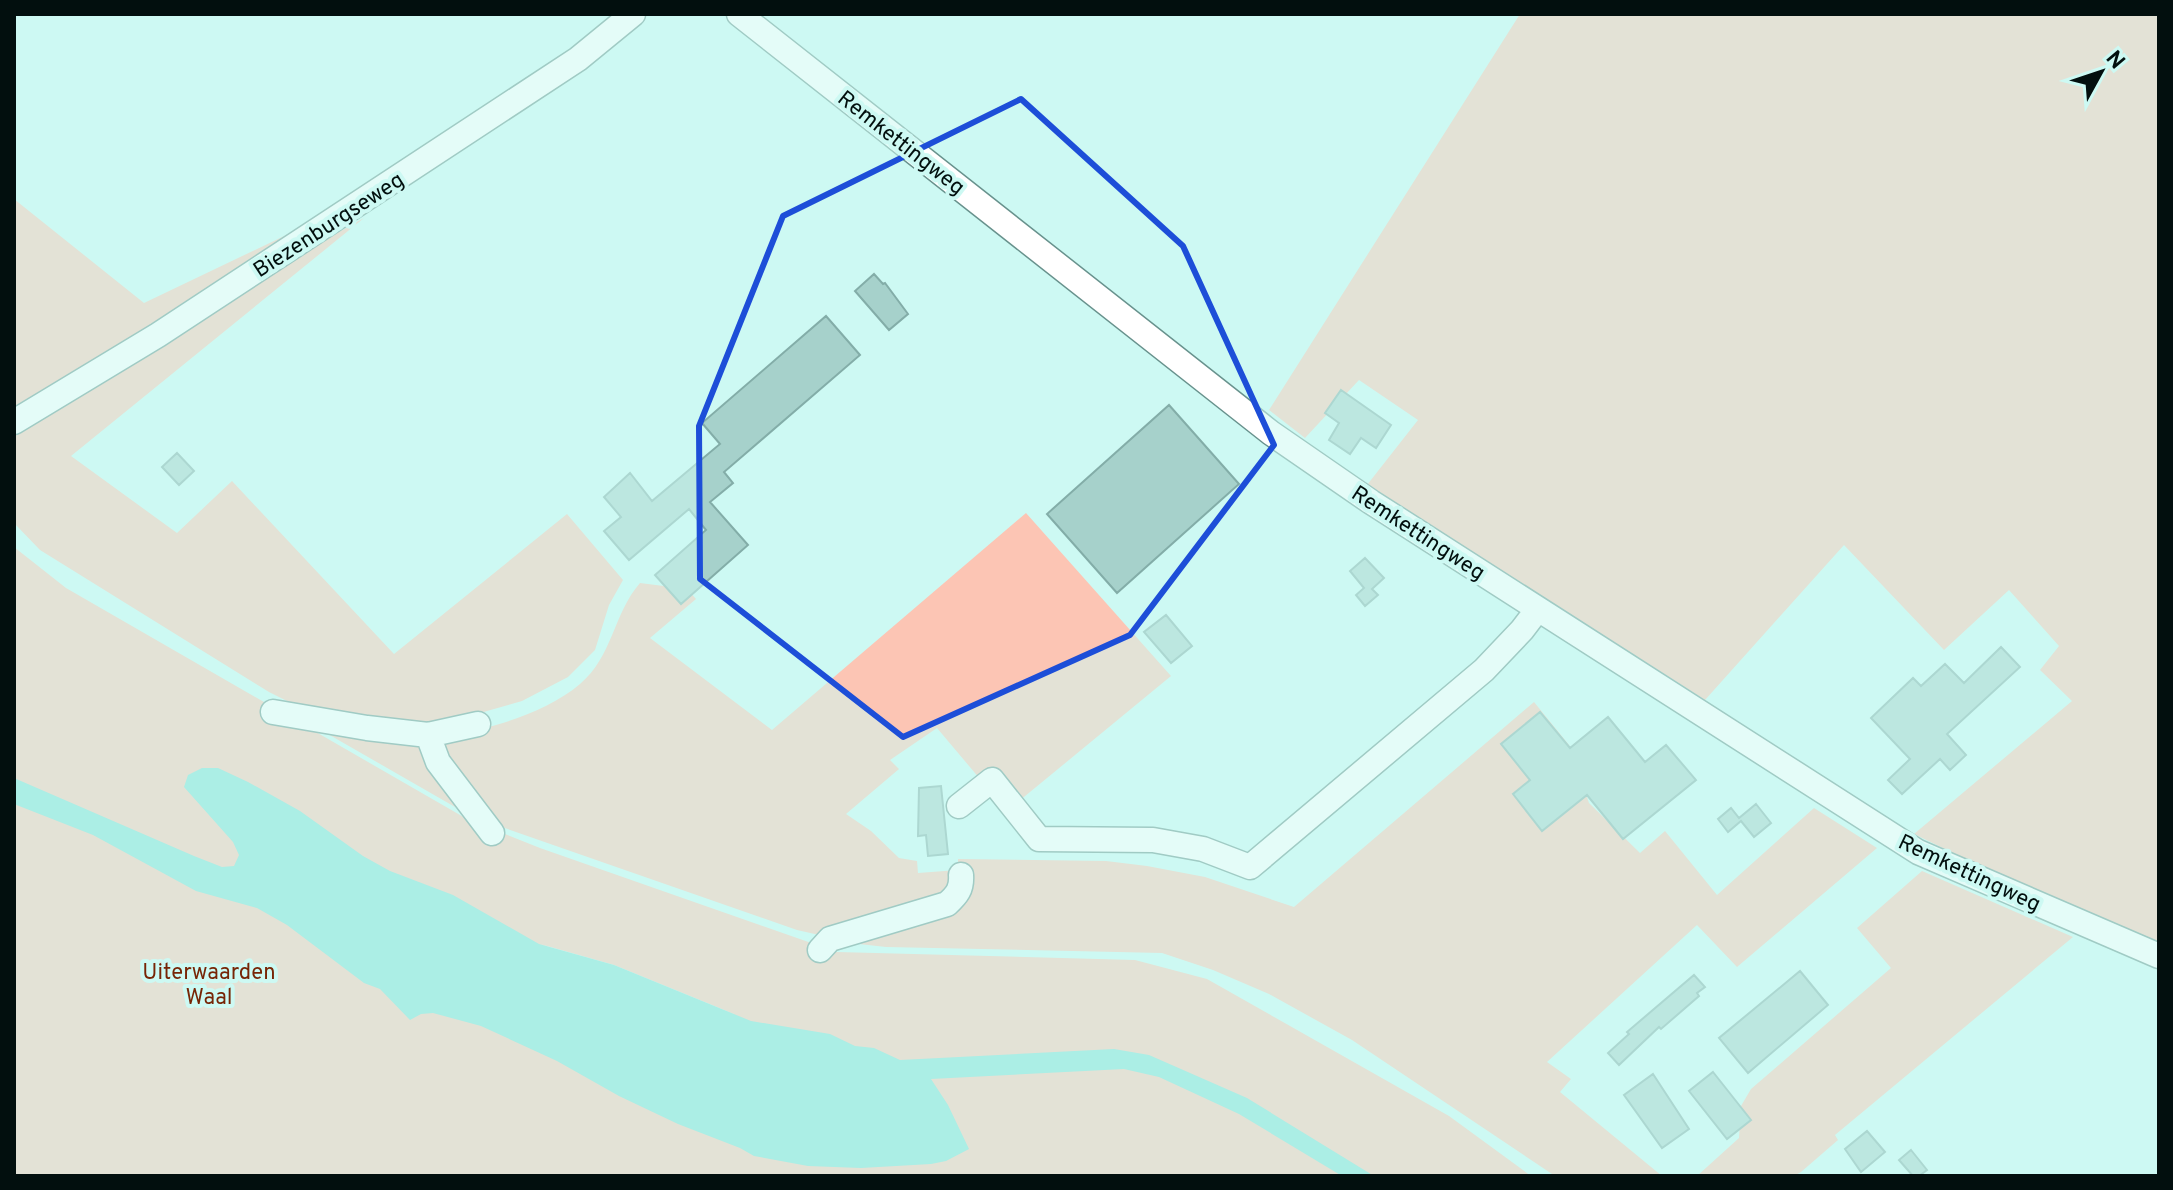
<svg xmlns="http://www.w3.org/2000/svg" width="2173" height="1190" font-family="Overpass,sans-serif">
	<rect width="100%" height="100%" fill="#cdf9f3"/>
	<path fill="#fcc5b4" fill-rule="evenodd" d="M 1520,14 L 2159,14 L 2159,943 L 1980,866 L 1914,834 L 2072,701 L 2040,670 L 2059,646 L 2009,590 L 1944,650 L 1844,545 L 1705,700 L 1367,485 L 1418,420 L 1359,380 L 1305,438 L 1269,410 Z
		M 14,199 L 144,303 L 305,226 L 14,418 Z
		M 364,218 L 71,456 L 177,533 L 232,481 L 394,654 L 567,514 L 623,580 L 609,605 L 595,650 L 568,677 L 522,701 L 434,726 L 299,707 L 269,692 L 40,550 L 14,523 L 14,436 L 154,349 L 276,267 Z
		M 1026,513 L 1171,676 L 1007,811 L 937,728 L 890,760 L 899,769 L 846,814 L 871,831 L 899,858 L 917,861 L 918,873 L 958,870 L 958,859 L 1106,861 L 1147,866 L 1205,877 L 1294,907 L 1534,702 L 1569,745 L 1589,803 L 1640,853 L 1665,831 L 1717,895 L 1814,808 L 1877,848 L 1737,967 L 1697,925 L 1547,1062 L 1571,1079 L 1560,1092 L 1662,1176 L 1555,1176 L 1352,1040 L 1269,994 L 1213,970 L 1162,953 L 886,947 L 859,944 L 797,930 L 499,826 L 447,760 L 443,742 C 457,730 478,730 496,725 C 524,717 558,703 580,684 C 613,656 613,614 640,583 L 687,589 L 696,599 L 650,638 L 772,730 Z
		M 14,547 L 66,588 L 467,819 L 540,848 L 837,952 L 1135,960 L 1207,979 L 1449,1116 L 1531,1176 L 14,1176 ZM 540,944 L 614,965 L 734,1014 Z
		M 314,726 L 419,743 L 469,815 Z
		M 1922,871 L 2073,937 L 1835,1135 L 1838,1140 L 1801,1172 L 1794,1176 L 1697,1176 L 1739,1138 L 1741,1106 L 1751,1089 L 1891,968 L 1857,928 Z"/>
	<path fill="#81dfd5" d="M 202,768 L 218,768 L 248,782 L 300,811 L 363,856 L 390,871 L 453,895 L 539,944 L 614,965 L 751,1021 L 830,1034 L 855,1046 L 874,1048 L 900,1060 L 1114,1049 L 1149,1055 L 1247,1098 L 1374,1176 L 1342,1176 L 1239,1114 L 1159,1077 L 1124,1069 L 931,1079 L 948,1105 L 969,1149 L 946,1161 L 931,1164 L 861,1168 L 808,1166 L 754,1156 L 740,1148 L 678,1124 L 619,1096 L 557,1061 L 481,1026 L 433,1013 L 421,1014 L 410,1020 L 380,989 L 364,983 L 287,925 L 257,908 L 196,891 L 93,835 L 14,804 L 14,778 L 194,856 L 222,867 L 234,866 L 239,855 L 233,842 L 184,787 L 188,775 Z"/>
	<path fill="#a6d1cb" stroke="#83ada8" stroke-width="2" d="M 874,274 L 883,284 L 885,283 L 908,314 L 889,330 L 855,291 Z
		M 826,316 L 860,355 L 724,472 L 733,483 L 710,502 L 748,545 L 681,604 L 655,575 L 706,530 L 689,509 L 629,560 L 604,531 L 621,517 L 604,497 L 630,473 L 652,501 L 720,444 L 702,423 Z
		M 1341,390 L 1391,425 L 1376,448 L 1361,438 L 1350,454 L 1329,440 L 1339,423 L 1325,413 Z
		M 1169,405 L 1239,484 L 1117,593 L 1047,514 Z
		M 177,453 L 194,471 L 179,485 L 162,467 Z
		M 1365,558 L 1384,578 L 1372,589 L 1378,595 L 1365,606 L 1356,595 L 1364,588 L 1350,571 Z
		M 1166,615 L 1192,646 L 1171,663 L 1144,632 Z
		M 2001,647 L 2020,667 L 1947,734 L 1966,755 L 1950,770 L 1940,759 L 1902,794 L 1888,780 L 1910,759 L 1871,718 L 1913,678 L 1921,686 L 1945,664 L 1964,683 Z
		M 1540,712 L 1570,748 L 1608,717 L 1645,762 L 1666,745 L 1696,780 L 1623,839 L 1587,795 L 1542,831 L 1513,794 L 1530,780 L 1501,744 Z
		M 941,786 L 948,854 L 928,856 L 926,835 L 918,836 L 919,788 Z
		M 1756,804 L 1771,823 L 1754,837 L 1741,821 L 1728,832 L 1718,819 L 1731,808 L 1739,818 Z
		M 1800,971 L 1828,1005 L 1748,1073 L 1719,1038 Z
		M 1694,975 L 1705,987 L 1697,993 L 1699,996 L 1661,1029 L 1659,1027 L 1619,1065 L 1608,1053 L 1629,1034 L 1627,1032 Z
		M 1713,1072 L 1751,1120 L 1727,1139 L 1689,1091 Z
		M 1653,1074 L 1689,1129 L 1662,1148 L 1624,1095 Z
		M 1867,1131 L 1885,1152 L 1861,1172 L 1845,1149 Z
		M 1911,1150 L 1927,1170 L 1919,1176 L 1913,1176 L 1899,1160 Z"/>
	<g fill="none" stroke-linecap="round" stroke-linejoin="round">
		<defs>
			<path id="minor" d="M 739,14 L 1271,433 L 1371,502 L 1918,852 L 2159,956
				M 14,422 L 158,335 L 578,59 L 633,14
				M 273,712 L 367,728 L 428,735 L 478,724
				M 428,735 L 438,762 L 492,833
				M 959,806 L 992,780 L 1039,839 L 1153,840 L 1203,849 L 1250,867 L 1484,670 L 1522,630 L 1538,609
				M 820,950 L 830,939 L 947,904 C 957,895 962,889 961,875"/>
		</defs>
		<use href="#minor" stroke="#68928d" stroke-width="27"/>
		<use href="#minor" stroke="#fff" stroke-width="24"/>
	</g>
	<path d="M0 0H2173V1190H0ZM 1021,99 L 1183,246 L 1274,445 L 1130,635 L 903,737 L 700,579 L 699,426 L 783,216 Z" fill="#cdf9f3" fill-opacity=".55" fill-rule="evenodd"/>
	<path fill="none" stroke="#1d4ed8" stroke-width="6" stroke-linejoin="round" d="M 1021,99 L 1183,246 L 1274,445 L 1130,635 L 903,737 L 700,579 L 699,426 L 783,216 Z"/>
	<g text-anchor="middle" stroke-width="8" stroke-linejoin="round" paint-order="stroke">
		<g font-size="22" fill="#020f0e" stroke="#cdf9f3">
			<text transform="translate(902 142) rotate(38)" y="8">Remkettingweg</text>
			<text transform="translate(328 224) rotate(-33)" y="8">Biezenburgseweg</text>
			<text transform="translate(1419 532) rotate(33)" y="8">Remkettingweg</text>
			<text transform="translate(1970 872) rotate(25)" y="8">Remkettingweg</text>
		</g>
		<g font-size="22" fill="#772506" stroke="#cdf9f3">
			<text x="209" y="979">Uiterwaarden<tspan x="209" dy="25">Waal</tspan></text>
		</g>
	</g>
	<rect width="2173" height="1190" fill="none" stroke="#020f0e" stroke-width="32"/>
	<g transform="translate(2101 72) rotate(50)" stroke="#cdf9f3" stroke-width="6" paint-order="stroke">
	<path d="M0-6L14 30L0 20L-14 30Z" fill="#020f0e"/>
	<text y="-12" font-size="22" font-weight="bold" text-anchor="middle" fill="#020f0e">N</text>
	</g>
</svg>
